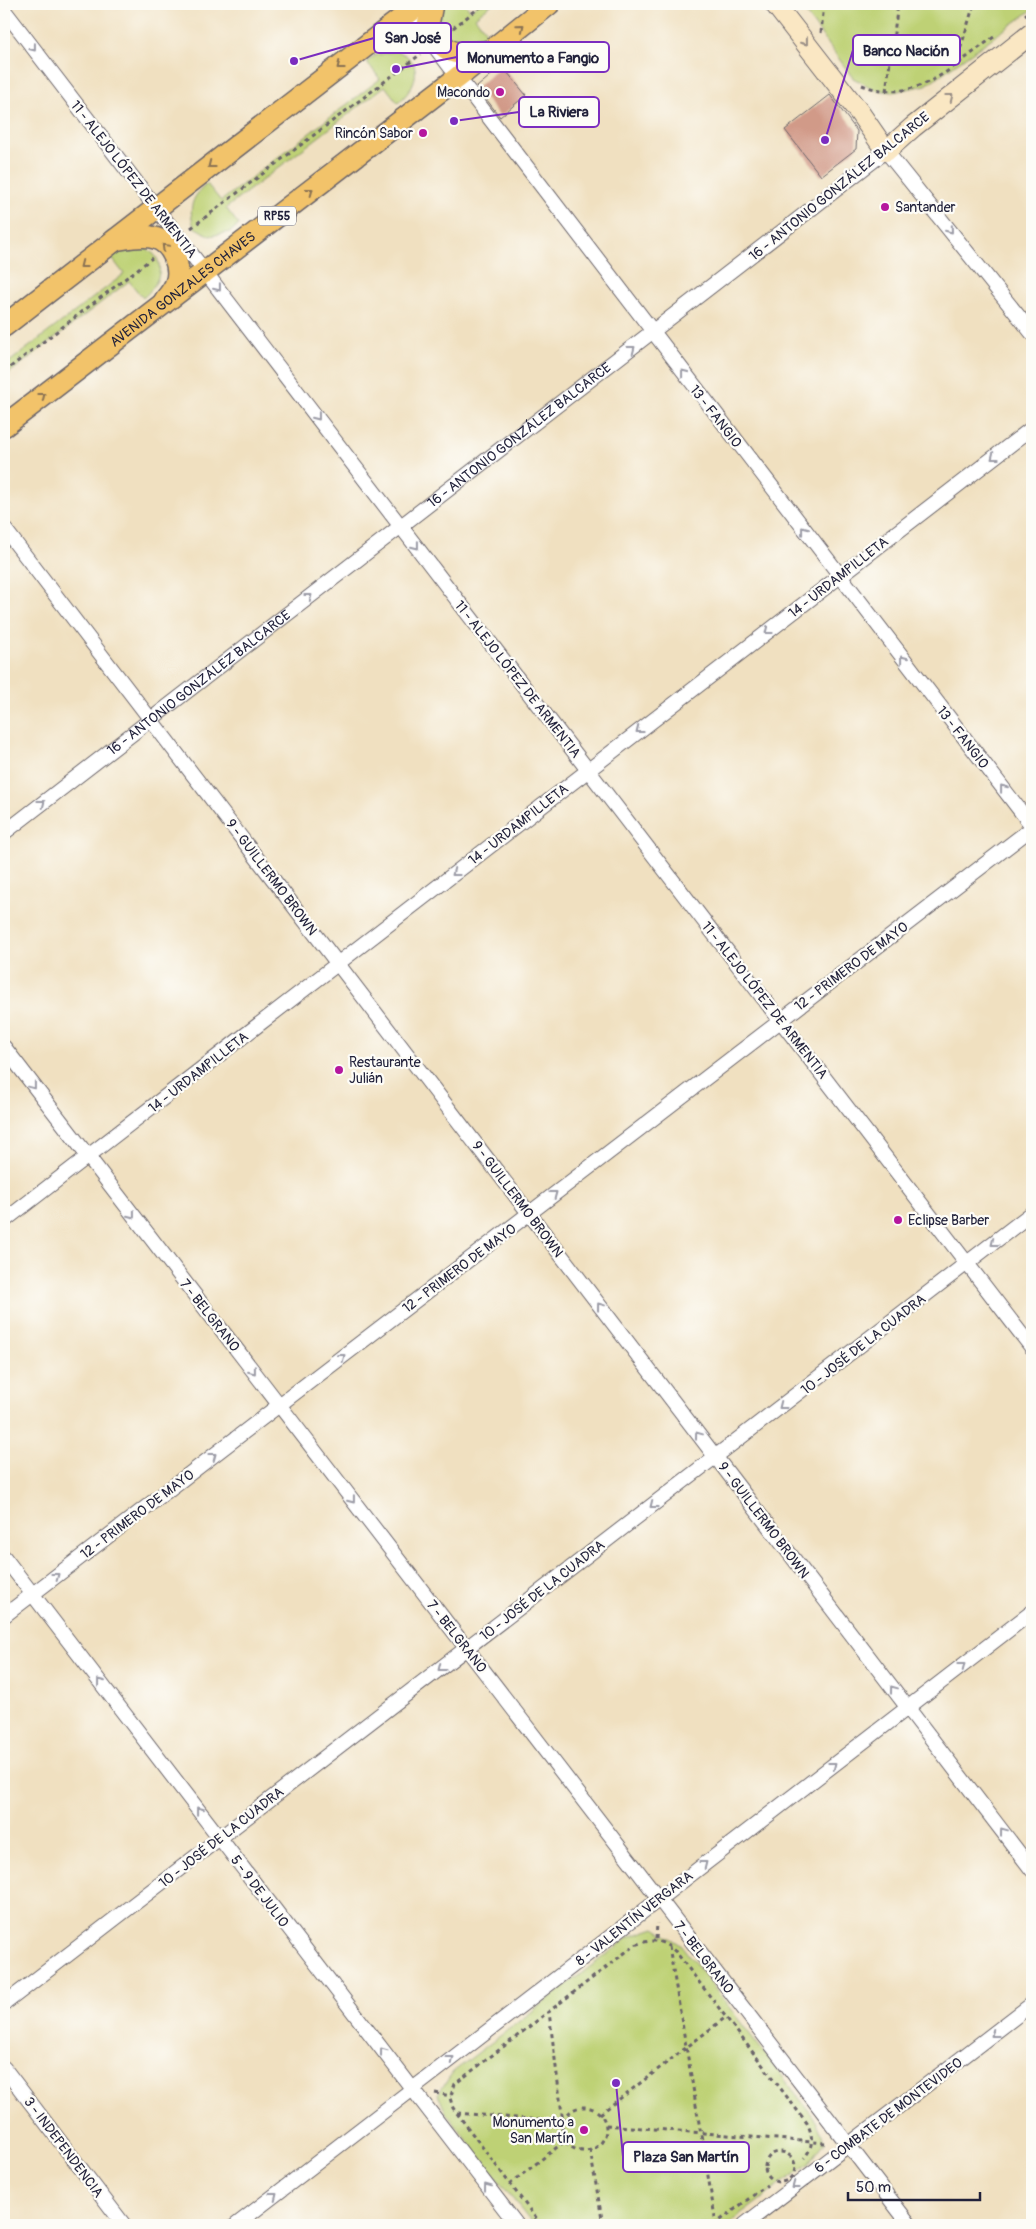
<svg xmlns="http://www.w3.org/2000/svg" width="1036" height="2229" font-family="Pangolin,sans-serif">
	<rect width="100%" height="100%" fill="#fdfcf7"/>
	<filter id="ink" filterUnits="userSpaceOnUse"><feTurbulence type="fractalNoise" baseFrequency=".02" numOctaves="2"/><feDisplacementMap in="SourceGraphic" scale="10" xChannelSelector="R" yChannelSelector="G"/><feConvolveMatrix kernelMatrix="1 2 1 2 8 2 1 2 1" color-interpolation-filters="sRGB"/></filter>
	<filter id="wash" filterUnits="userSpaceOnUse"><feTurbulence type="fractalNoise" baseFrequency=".0096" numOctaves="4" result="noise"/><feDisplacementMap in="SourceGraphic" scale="20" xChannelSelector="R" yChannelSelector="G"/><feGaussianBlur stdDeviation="1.12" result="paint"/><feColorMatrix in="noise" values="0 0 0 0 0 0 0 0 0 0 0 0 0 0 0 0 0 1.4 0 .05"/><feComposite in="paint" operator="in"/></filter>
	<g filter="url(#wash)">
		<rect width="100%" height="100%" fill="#f0e0c0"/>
		<path fill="#bed174" stroke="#707a58" d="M 445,4 L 465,4 L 470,10 L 478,4 L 492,4 L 475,17 L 488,34 L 469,45 L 450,42 C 442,29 436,18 445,4 Z
			M 799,4 L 1032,4 L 1032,10 L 926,85 L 893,92 L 876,90 L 853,78 Z
			M 396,51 C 426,60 417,87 398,103 L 385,86 L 226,208 L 239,225 L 230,232 L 210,236 L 194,227 C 188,208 192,196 207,184 L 221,201 L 380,79 L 367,62 L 376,55 Z
			M 140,246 C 169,256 162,282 143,298 L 129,281 L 4,377 L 4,366 L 124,274 L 111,257 L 120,250 Z
			M 655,1928 L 681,1945 L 816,2120 L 825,2142 L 809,2163 L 727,2225 L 533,2225 L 446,2113 L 438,2094 L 453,2072 L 629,1937 Z"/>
		<g id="blocks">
			<path fill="#d19a88" d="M 502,66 L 526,95 L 500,117 L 477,87 Z
				M 830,95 L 857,131 L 856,149 L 821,176 L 785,130 Z"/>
		</g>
	</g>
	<g filter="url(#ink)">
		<use href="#blocks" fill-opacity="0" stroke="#6a646a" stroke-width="1"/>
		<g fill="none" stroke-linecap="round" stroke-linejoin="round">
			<defs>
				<g id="street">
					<path d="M 402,4 L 1032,826"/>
					<path d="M 4,10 L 1032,1348"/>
					<path d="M 4,528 L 1032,1870"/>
					<path id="s1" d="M 4,833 L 886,151 L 1032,333"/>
					<path d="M 4,1047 L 910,2225"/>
					<path d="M 4,1221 L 1032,428"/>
					<path d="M 4,1557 L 517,2225"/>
					<path d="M 4,1616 L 1032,828"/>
					<path d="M 4,2004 L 1032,1213"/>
					<path d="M 4,2068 L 124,2225"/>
					<path d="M 236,2225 L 1032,1612"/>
					<path d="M 744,2225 L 1032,2004"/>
				</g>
				<path id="secondary" d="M 775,4 L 859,112 L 886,151 L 913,127 L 1032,33"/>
				<g id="primary">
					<path d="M 432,4 L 428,25 C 447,58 456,55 491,51"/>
					<path d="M 115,240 C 127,238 143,234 155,238 C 172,243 182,267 176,283 C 174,289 169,295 165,300"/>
					<path d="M 4,326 L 420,4"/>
					<path id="s2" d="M 4,426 L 457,78 L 549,4"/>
				</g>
			</defs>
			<use href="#street" stroke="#6a646a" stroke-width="16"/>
			<use href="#secondary" stroke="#6a646a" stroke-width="22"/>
			<use href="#primary" stroke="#6a646a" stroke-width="24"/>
			<path stroke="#6a646a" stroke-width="3" stroke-dasharray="4 4" stroke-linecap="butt" d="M 1025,15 L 1032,10
				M 453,28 L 484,4
				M 821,33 L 824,4
				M 956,63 L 974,4
				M 862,85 C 917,106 952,66 994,37
				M 886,91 L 898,4
				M 191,228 L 421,54
				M 4,372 L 152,258
				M 656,1939 L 657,1923
				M 669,1946 L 716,2223
				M 435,2093 L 451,2096
				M562 2129a22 22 0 1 1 44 0a22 22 0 1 1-44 0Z
				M 457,2113 L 563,2122 L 549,2012
				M 600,2114 L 726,2017
				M 606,2125 L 825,2143
				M 590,2150 L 603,2225
				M765 2167a15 15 0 1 1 30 0a15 15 0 1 1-30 0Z
				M 510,2184 L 565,2141
				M 541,2225 L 453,2108 L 450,2098 L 455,2084 L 635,1945 C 653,1938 662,1940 676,1952 L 807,2123 C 813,2135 814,2147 804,2158
				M 714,2225 L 767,2185"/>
			<use href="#street" stroke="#fff" stroke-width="14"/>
			<use href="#secondary" stroke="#fae7c3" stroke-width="20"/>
			<use href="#primary" stroke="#f2c36a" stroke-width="21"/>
		</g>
		<defs><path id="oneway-chevron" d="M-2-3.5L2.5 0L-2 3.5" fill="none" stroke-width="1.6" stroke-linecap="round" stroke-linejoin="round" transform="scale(1.25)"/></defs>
		<g stroke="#8a7252">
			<use href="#oneway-chevron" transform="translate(521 27) rotate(-39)"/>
			<use href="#oneway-chevron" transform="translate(340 66) rotate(142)"/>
			<use href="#oneway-chevron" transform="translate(211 165) rotate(142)"/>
			<use href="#oneway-chevron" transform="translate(310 191) rotate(-37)"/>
			<use href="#oneway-chevron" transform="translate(165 247) rotate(-135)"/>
			<use href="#oneway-chevron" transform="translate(83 265) rotate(142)"/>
			<use href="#oneway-chevron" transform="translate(42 396) rotate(-38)"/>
		</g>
		<g stroke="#998e86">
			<use href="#oneway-chevron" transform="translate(805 42) rotate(52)"/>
			<use href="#oneway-chevron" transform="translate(950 97) rotate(-38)"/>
		</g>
		<g stroke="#9c9ca7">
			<use href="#oneway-chevron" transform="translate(33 48) rotate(52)"/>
			<use href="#oneway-chevron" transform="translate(950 230) rotate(51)"/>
			<use href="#oneway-chevron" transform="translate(218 288) rotate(52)"/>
			<use href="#oneway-chevron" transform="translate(632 349) rotate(-38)"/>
			<use href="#oneway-chevron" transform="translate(684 373) rotate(-128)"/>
			<use href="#oneway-chevron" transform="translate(317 417) rotate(52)"/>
			<use href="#oneway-chevron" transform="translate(994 457) rotate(142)"/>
			<use href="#oneway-chevron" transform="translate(804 530) rotate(-128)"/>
			<use href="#oneway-chevron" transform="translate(416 546) rotate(52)"/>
			<use href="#oneway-chevron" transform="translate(309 597) rotate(-38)"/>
			<use href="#oneway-chevron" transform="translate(768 631) rotate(142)"/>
			<use href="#oneway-chevron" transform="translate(903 659) rotate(-128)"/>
			<use href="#oneway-chevron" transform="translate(639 730) rotate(142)"/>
			<use href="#oneway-chevron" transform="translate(1003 788) rotate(-128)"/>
			<use href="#oneway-chevron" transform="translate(42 803) rotate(-38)"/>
			<use href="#oneway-chevron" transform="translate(455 873) rotate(142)"/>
			<use href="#oneway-chevron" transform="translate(33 1086) rotate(52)"/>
			<use href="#oneway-chevron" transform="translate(554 1194) rotate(-37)"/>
			<use href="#oneway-chevron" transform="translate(132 1215) rotate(52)"/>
			<use href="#oneway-chevron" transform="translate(994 1243) rotate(142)"/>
			<use href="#oneway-chevron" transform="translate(600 1306) rotate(-127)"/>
			<use href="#oneway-chevron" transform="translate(342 1357) rotate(-37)"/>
			<use href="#oneway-chevron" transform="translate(253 1371) rotate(52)"/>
			<use href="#oneway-chevron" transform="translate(782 1406) rotate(142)"/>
			<use href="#oneway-chevron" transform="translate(698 1435) rotate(-127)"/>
			<use href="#oneway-chevron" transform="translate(213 1456) rotate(-37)"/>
			<use href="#oneway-chevron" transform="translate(352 1500) rotate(52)"/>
			<use href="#oneway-chevron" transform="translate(653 1505) rotate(142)"/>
			<use href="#oneway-chevron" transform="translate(56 1576) rotate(-37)"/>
			<use href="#oneway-chevron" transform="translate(962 1666) rotate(-38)"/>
			<use href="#oneway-chevron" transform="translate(441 1668) rotate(142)"/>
			<use href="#oneway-chevron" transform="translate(100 1682) rotate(-128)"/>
			<use href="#oneway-chevron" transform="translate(893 1689) rotate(-127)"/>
			<use href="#oneway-chevron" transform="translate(833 1765) rotate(-38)"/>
			<use href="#oneway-chevron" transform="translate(199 1810) rotate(-128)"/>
			<use href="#oneway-chevron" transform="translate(1003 1831) rotate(-127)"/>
			<use href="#oneway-chevron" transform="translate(704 1864) rotate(-38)"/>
			<use href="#oneway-chevron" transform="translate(994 2034) rotate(142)"/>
			<use href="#oneway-chevron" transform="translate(383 2051) rotate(-127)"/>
			<use href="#oneway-chevron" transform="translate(451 2059) rotate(-38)"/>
			<use href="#oneway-chevron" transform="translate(795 2186) rotate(143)"/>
			<use href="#oneway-chevron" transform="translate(487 2187) rotate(-127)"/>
			<use href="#oneway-chevron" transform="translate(274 2196) rotate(-38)"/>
		</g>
	</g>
	<g fill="#b5179e" stroke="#fdfcf7" stroke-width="2">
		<circle cx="500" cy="92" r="5"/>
		<circle cx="423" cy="133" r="5"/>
		<circle cx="885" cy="207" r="5"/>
		<circle cx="339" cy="1070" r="5"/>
		<circle cx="898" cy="1220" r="5"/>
		<circle cx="584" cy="2130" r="5"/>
	</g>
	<g text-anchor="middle" stroke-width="4.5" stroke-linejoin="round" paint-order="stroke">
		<rect fill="#fdfcf7" stroke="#646373" stroke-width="1" x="258" y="206.5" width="38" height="19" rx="4"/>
		<g font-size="12" font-weight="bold" fill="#22223b">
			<text x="277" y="220">RP55</text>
		</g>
		<g font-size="14" fill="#22223b" stroke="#fdfcf7" text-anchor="end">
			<text x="490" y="97">Macondo</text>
			<text x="413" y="138">Rincón Sabor</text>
			<text x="895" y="212" text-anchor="start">Santander</text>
			<text x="349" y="1067" text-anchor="start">Restaurante<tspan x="349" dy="16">Julián</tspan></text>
			<text x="908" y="1225" text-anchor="start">Eclipse Barber</text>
			<text x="574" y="2127">Monumento a<tspan x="574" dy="16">San Martín</tspan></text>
		</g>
		<g font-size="14" fill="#22223b" stroke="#fdfcf7">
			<text transform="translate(134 179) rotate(52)" y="5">11 - ALEJO LÓPEZ DE ARMENTIA</text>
			<text transform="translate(839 186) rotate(-39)" y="5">16 - ANTONIO GONZÁLEZ BALCARCE</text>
			<text dy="5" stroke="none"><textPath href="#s2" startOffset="225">AVENIDA GONZALES CHAVES</textPath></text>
			<text transform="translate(716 416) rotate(52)" y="5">13 - FANGIO</text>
			<text dy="5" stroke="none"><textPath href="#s1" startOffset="651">16 - ANTONIO GONZÁLEZ BALCARCE</textPath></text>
			<text transform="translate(838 577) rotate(-38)" y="5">14 - URDAMPILLETA</text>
			<text transform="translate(518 679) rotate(52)" y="5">11 - ALEJO LÓPEZ DE ARMENTIA</text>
			<text dy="5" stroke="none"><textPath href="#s1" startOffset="246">16 - ANTONIO GONZÁLEZ BALCARCE</textPath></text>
			<text transform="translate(963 737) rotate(52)" y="5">13 - FANGIO</text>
			<text transform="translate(518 824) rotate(-38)" y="5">14 - URDAMPILLETA</text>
			<text transform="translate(272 877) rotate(53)" y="5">9 - GUILLERMO BROWN</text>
			<text transform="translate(851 966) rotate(-37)" y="5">12 - PRIMERO DE MAYO</text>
			<text transform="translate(765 1000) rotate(52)" y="5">11 - ALEJO LÓPEZ DE ARMENTIA</text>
			<text transform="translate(198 1072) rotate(-38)" y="5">14 - URDAMPILLETA</text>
			<text transform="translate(518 1199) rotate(53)" y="5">9 - GUILLERMO BROWN</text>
			<text transform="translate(459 1268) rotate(-37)" y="5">12 - PRIMERO DE MAYO</text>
			<text transform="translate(210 1315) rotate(52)" y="5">7 - BELGRANO</text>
			<text transform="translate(863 1344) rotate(-38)" y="5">10 - JOSÉ DE LA CUADRA</text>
			<text transform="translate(137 1514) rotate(-37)" y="5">12 - PRIMERO DE MAYO</text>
			<text transform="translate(764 1520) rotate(53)" y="5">9 - GUILLERMO BROWN</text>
			<text transform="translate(542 1590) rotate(-38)" y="5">10 - JOSÉ DE LA CUADRA</text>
			<text transform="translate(457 1636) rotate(52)" y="5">7 - BELGRANO</text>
			<text transform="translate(221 1837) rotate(-38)" y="5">10 - JOSÉ DE LA CUADRA</text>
			<text transform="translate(260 1891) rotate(53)" y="5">5 - 9 DE JULIO</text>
			<text transform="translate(634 1918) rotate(-38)" y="5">8 - VALENTÍN VERGARA</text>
			<text transform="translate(704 1957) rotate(52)" y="5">7 - BELGRANO</text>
			<text transform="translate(888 2115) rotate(-37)" y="5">6 - COMBATE DE MONTEVIDEO</text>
			<text transform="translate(64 2147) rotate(53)" y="5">3 - INDEPENDENCIA</text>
		</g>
	</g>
	<path fill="none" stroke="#7b2cbf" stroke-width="2" d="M294 61L374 38M825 140L853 50M396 69L457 57M454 121L519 112M616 2083L623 2157"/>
	<g fill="#7b2cbf" stroke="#fdfcf7" stroke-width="2">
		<circle cx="294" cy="61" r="5"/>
		<circle cx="825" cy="140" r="5"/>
		<circle cx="396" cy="69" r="5"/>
		<circle cx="454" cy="121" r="5"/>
		<circle cx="616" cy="2083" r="5"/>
	</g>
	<g fill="#fdfcf7" stroke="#7b2cbf" stroke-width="2">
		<rect x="374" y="23" width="77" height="30" rx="5"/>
		<rect x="853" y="35" width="107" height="30" rx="5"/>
		<rect x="457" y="42" width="152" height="30" rx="5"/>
		<rect x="519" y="97" width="80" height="30" rx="5"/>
		<rect x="623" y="2142" width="126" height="30" rx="5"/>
	</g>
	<g font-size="15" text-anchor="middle" font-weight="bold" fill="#22223b">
		<text x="413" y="43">San José</text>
		<text x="906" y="56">Banco Nación</text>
		<text x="533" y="63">Monumento a Fangio</text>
		<text x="559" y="117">La Riviera</text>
		<text x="686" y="2162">Plaza San Martín</text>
	</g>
	<rect width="1036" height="2229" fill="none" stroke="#fdfcf7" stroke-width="20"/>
	<path d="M848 2192v8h132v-8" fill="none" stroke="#22223b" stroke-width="2.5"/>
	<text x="856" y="2192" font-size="15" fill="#22223b" stroke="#fdfcf7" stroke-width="4" paint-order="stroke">50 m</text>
</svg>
